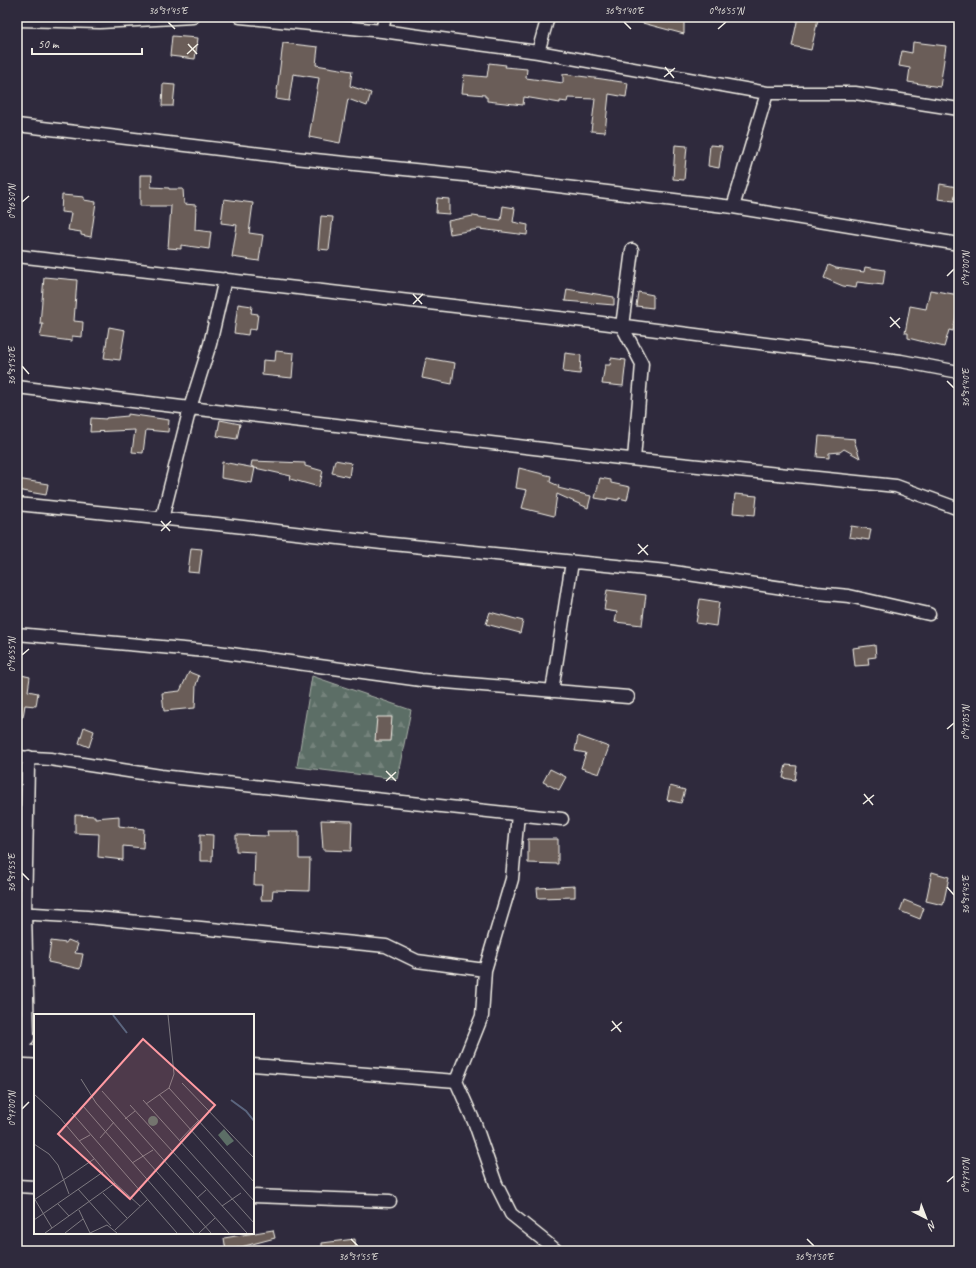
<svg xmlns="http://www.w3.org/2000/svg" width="976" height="1268" font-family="Caveat,sans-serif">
	<defs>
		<pattern id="forest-firs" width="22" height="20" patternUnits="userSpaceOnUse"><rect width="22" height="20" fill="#5c6e66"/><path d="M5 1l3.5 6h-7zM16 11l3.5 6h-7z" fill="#74837c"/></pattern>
	</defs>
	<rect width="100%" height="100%" fill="#2f2a3d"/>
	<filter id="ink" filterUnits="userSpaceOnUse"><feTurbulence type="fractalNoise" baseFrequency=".025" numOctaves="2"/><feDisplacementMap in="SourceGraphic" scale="8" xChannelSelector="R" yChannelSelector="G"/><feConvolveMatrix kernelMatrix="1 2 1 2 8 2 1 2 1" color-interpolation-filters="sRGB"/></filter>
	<g filter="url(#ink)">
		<path fill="url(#forest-firs)" stroke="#a8b0a7" d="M 312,676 L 411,710 L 397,779 L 297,767 Z"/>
		<path fill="#6a5d59" stroke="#f4f1e8" d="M 636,17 L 684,17 L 684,34 L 635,21 Z
			M 798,17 L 811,17 L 818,19 L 811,50 L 792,46 Z
			M 172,36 L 198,38 L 195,59 L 170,56 Z
			M 913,42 L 946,46 L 940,87 L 908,82 L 910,68 L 899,66 L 902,51 L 912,53 Z
			M 283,43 L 318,47 L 316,65 L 352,71 L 350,86 L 371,93 L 367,106 L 348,99 L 340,143 L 309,137 L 319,78 L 293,74 L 289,101 L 276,99 Z
			M 489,63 L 506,65 L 505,67 L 527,69 L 526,78 L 563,83 L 563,74 L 602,79 L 628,83 L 626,97 L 609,94 L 605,132 L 591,131 L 595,99 L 568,98 L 567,102 L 560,101 L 560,103 L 524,97 L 523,105 L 487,101 L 487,97 L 485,97 L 485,95 L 462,93 L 464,75 L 487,77 Z
			M 163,84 L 175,85 L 173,106 L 162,106 Z
			M 675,145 L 687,146 L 684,180 L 673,179 Z
			M 710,145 L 722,146 L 719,168 L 708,166 Z
			M 140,175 L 152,175 L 151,187 L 169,188 L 169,189 L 183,189 L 184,204 L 196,205 L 195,230 L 211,232 L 209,249 L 181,245 L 181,249 L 168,248 L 171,206 L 140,206 Z
			M 940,184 L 957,187 L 954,201 L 938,199 Z
			M 62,195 L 84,197 L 84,200 L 96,202 L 91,237 L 81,235 L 81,232 L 68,230 L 71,213 L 61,212 Z
			M 437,198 L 449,199 L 449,214 L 436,213 Z
			M 224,199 L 253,203 L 249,233 L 263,235 L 259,261 L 232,257 L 237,225 L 221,223 Z
			M 503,206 L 515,208 L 513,222 L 528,225 L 527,235 L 479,229 L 450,234 L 448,221 L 473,216 L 501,220 Z
			M 321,216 L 333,217 L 329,250 L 318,249 Z
			M 829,265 L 836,268 L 864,272 L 865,267 L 885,270 L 883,285 L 857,282 L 856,288 L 843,286 L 824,278 Z
			M 44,277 L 77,280 L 74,321 L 83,322 L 82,337 L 72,336 L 72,341 L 40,337 L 43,324 L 40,324 Z
			M 567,289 L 614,297 L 614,305 L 565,301 Z
			M 930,290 L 959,295 L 959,302 L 953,331 L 949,330 L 944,347 L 908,338 L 908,333 L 905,333 L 910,306 L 926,309 Z
			M 638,292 L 653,295 L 653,308 L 636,306 Z
			M 238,304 L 252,306 L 251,313 L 258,314 L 256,330 L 249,329 L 248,335 L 234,333 Z
			M 109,327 L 125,330 L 120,360 L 104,358 Z
			M 276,351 L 294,353 L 292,378 L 262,375 L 263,360 L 275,361 Z
			M 565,353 L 581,355 L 580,374 L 563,372 Z
			M 426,358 L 455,363 L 452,384 L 422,378 Z
			M 611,358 L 626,360 L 623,386 L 602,384 L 605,365 L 610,365 Z
			M 128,414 L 169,420 L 168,432 L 146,430 L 143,453 L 132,452 L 135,430 L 90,432 L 91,418 L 106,419 L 106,418 L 128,416 Z
			M 220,420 L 240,424 L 237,439 L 217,436 Z
			M 819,436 L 856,439 L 854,440 L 860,458 L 844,449 L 840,452 L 829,453 L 829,458 L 817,457 Z
			M 335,460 L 351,463 L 349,477 L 332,473 Z
			M 252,461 L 305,463 L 305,466 L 323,471 L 319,487 L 290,479 L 291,476 L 255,468 L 252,483 L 221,478 L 222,462 L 255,468 L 251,466 Z
			M 519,468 L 551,476 L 550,482 L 559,486 L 558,488 L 591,496 L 588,508 L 557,494 L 554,516 L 522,508 L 527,490 L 516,488 Z
			M 600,478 L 611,480 L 611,483 L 630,487 L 627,500 L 619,498 L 619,500 L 607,498 L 607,500 L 595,498 Z
			M 17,479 L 48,484 L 46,495 L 17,490 Z
			M 735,494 L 757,496 L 755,515 L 733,513 Z
			M 851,526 L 871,529 L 869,540 L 849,537 Z
			M 191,548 L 202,549 L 199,573 L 188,572 Z
			M 607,590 L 646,595 L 642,625 L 615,622 L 617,612 L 604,610 Z
			M 700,599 L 719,602 L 716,626 L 696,623 Z
			M 490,612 L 523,621 L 520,633 L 486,624 Z
			M 875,645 L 876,657 L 868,658 L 869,665 L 855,666 L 853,648 Z
			M 189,672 L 199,676 L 196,685 L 195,708 L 164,711 L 162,693 L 180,691 Z
			M 17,674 L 30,677 L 28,691 L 38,693 L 36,706 L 25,705 L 23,717 L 17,716 Z
			M 377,717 L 392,717 L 390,741 L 375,741 Z
			M 84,727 L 94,731 L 89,747 L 79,743 Z
			M 578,736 L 609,747 L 599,774 L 581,768 L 586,753 L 575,751 Z
			M 786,765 L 797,766 L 795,780 L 783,778 Z
			M 550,769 L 566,777 L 559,790 L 543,782 Z
			M 670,786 L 685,790 L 681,803 L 667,800 Z
			M 75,815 L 95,816 L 95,818 L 119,816 L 119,826 L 144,829 L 143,848 L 123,846 L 123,860 L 98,857 L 99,834 L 75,833 Z
			M 321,820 L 352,821 L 351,851 L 323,850 Z
			M 267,831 L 299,831 L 299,859 L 310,859 L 309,891 L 273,890 L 272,900 L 261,900 L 262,885 L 254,885 L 255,852 L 236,851 L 236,835 L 268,836 Z
			M 200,834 L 213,835 L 212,861 L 200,861 Z
			M 528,839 L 558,839 L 558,864 L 528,863 Z
			M 932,872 L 949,877 L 943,905 L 926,901 Z
			M 575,886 L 575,897 L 538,898 L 537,888 Z
			M 904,900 L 924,908 L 920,919 L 900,911 Z
			M 68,940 L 78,944 L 75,953 L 83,954 L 80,969 L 48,962 L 51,941 L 66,943 Z
			M 273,1230 L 275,1238 L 226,1251 L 224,1238 Z
			M 355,1239 L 356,1251 L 322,1251 L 322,1243 Z"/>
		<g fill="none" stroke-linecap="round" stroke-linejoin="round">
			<defs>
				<path id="street" d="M 240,17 L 382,31 L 538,52 L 767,93 L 855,93 L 959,109
					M 17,20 L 100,22 L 193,17
					M 382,31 L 385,17
					M 538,52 L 548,17
					M 17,125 L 295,158 L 474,176 L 733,207 L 959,244
					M 733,207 L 767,93
					M 632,250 L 622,326 L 642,364 L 634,459
					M 17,256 L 594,322 L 901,361 L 959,372
					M 17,387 L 190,408 L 620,458 L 896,486 L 959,509
					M 17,504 L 217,524 L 382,543 L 667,571 L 817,593 L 849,596 L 929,614
					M 162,519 L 190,408 L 210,344 L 225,279
					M 17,634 L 217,652 L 421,680 L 628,697
					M 552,691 L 572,562
					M 17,757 L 50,759 L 161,776 L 562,819
					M 17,913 L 87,917 L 386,946 L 417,961 L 485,970
					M 17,1051 L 35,1052
					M 19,1051 L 28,1038 L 25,913 L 28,766 L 29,757
					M 253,1065 L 456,1081 L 475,1124 L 496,1184 L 511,1214 L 557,1251
					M 456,1081 L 482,1016 L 485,970 L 512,879 L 518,814
					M 17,1186 L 35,1187
					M 253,1196 L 390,1201"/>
			</defs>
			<use href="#street" stroke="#f4f1e8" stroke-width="15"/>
			<use href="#street" stroke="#2f2a3d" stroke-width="12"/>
		</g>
	</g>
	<path fill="none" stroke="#f4f1e8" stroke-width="1.5" d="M 168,22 L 175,29M 624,22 L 631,29M 718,29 L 726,22M 188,44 L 197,54M 187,54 L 198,44M 665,67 L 674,78M 664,77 L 675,68M 22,202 L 29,196M 947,276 L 954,269M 413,294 L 422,304M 413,304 L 423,294M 890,317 L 900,328M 890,327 L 900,318M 22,366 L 29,374M 947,381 L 954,388M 161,521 L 170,531M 161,531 L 171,521M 638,544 L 648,555M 638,554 L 648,545M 22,655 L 29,649M 947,729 L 954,723M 386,771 L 396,781M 386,781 L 396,772M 864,794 L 873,805M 863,804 L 874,795M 22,873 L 29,880M 947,887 L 954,895M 612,1021 L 621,1032M 611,1031 L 622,1022M 22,1109 L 29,1102M 947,1182 L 954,1176M 351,1239 L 358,1246M 807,1239 L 814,1246"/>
	<g transform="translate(34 1014)">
		<rect width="220" height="220" fill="#2f2a3d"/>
		<path d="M114 107a5 5 0 1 1 10 0a5 5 0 1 1-10 0ZM 190,115 L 200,127 L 193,132 L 184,121 Z" fill="#5c6e66"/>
		<path fill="none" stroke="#5b657e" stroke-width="2" d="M 79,1 L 93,19M 197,86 L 212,97 L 220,107"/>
		<path fill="none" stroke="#7e7a81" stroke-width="1" d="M 134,1 L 140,60 L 135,74 L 220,168M 47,65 L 62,89 L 177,219M 148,69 L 220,144M 68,77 L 195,219M 0,80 L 26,104 L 81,169M 125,80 L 220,187M 109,86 L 220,209M 112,90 L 135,74M 96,91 L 213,219M 49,92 L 160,219M 38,99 L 143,219M 91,105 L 101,97M 66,124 L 80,108M 45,127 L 56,121M 145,127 L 165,106M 0,130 L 15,140 L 24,151 L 35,180M 98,149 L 119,136M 44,175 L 77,212M 69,179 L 93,204M 0,184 L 18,214M 163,184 L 172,176M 0,186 L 60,145M 24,190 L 35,202M 188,192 L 207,179M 45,196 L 56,219M 0,206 L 69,158M 81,216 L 113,186M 11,219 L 81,169 L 106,192M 31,219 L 49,205M 56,219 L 73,211 L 83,219M 165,219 L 181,204"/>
		<path fill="#ff9aa2" fill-opacity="0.15" stroke="#ff9aa2" stroke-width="2" d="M 109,25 L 181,91 L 96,185 L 24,120 Z"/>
		<rect width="220" height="220" fill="none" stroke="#f4f1e8" stroke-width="2"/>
	</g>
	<rect width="976" height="1268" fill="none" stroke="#2f2a3d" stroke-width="44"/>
	<g transform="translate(926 1218) rotate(138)" stroke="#2f2a3d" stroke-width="3" paint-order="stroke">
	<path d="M0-3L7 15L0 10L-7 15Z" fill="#f4f1e8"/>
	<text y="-6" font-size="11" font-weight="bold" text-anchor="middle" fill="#f4f1e8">N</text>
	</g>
	<path d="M32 48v6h110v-6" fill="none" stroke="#f4f1e8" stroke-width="2"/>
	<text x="38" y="48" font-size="12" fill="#f4f1e8" stroke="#2f2a3d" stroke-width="3" paint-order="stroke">50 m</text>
	<rect x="22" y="22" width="932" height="1224" fill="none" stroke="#f4f1e8" stroke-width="1.5"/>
	<g font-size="10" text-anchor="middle" fill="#f4f1e8">
		<text x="168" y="14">36°31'45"E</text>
		<text x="624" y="14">36°31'40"E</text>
		<text x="726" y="14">0°16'55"N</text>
		<text transform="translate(11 202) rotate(-90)" y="4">0°16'50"N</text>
		<text transform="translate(965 269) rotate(-90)" y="4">0°17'00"N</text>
		<text transform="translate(11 366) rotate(-90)" y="4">36°31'50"E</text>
		<text transform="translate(965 388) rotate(-90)" y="4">36°31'40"E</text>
		<text transform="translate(11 655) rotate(-90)" y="4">0°16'55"N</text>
		<text transform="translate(965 723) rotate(-90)" y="4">0°17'05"N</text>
		<text transform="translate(11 873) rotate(-90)" y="4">36°31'55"E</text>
		<text transform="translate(965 895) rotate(-90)" y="4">36°31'45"E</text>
		<text transform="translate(11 1109) rotate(-90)" y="4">0°17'00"N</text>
		<text transform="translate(965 1176) rotate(-90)" y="4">0°17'10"N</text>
		<text x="358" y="1260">36°31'55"E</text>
		<text x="814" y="1260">36°31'50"E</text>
	</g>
</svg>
